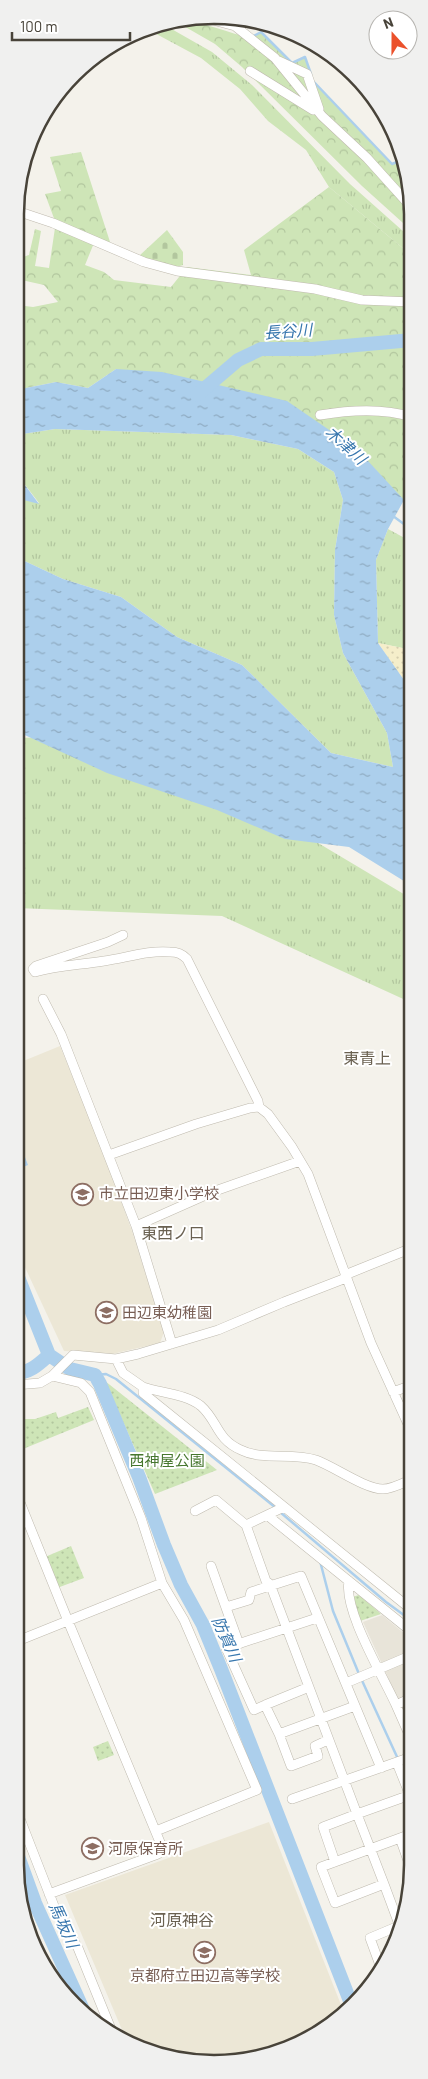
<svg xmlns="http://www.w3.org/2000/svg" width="428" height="2079" font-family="Barlow,'Noto Sans JP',sans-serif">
	<defs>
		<pattern id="grass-tufts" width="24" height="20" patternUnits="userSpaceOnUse" patternTransform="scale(1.25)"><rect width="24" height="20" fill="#cee5b7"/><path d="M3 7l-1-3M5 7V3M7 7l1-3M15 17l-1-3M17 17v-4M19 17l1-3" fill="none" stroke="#b2c69e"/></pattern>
		<pattern id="forest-crowns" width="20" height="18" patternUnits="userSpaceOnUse" patternTransform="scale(1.25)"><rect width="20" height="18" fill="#cee5b7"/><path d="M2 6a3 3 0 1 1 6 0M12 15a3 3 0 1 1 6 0" fill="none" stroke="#b2c69e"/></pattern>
		<pattern id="sand-dots" width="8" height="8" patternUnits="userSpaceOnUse" patternTransform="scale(1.25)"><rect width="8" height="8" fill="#f5eeca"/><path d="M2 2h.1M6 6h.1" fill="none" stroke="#d4cdae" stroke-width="1.8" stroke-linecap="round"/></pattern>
		<pattern id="cemetery-stones" width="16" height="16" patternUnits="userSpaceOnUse" patternTransform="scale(1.25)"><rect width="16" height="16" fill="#cee5b7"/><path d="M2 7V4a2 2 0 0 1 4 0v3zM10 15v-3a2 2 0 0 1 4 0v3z" fill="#b2c69e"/></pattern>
		<pattern id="park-dots" width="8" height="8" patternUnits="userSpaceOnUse" patternTransform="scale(1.25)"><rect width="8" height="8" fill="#cee5b7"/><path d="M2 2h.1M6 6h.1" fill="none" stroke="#b2c69e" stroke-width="1.8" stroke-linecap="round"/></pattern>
		<pattern id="water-ripples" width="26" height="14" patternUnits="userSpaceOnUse" patternTransform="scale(1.25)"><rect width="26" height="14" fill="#accfec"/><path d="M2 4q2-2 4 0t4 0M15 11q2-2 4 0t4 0" fill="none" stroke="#8eaac0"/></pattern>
	</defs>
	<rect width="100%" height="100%" fill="#f4f2eb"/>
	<path fill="#e8e4d9" d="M 382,1615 L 412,1640 L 411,1728 L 363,1622 Z"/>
	<path fill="#ece7d6" d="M 60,1046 L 104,1154 L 132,1231 L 164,1332 L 160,1343 L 112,1354 L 64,1351 L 16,1248 L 16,1064 Z
		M 269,1822 L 345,2015 L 278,2054 L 201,2064 L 128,2044 L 65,1895 Z"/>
	<path fill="url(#grass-tufts)" d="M 161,23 L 212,52 L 252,85 L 350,184 L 413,240 L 413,253 L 404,249 L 329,187 L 306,150 L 268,121 L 240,89 L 201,58 L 147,29 Z
		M 55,429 L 231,435 L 298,449 L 334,472 L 343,500 L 335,550 L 334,615 L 343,653 L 387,733 L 393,767 L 331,753 L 242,665 L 177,637 L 121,597 L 63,579 L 16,557 L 16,498 L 39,503 L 16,473 L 16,435 Z
		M 388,529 L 412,542 L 412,650 L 378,643 L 376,560 Z
		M 137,735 L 412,899 L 412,1003 L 222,916 L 16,908 L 16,738 Z"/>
	<path fill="url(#forest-crowns)" d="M 175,21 C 201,19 227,34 253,38 L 261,32 L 292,62 L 305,57 L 314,83 L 392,163 L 402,160 L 413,201 L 413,232 L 362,186 L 242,67 L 215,44 Z
		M 81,152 L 111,245 L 55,221 L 45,194 L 61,191 L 50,157 Z
		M 329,187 L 404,249 L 413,253 L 412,511 L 357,449 L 116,369 L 88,388 L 56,382 L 16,390 L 17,305 L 33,307 L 58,302 L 44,285 L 17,279 L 17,259 L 29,255 L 35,229 L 41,231 L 35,266 L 49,268 L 55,228 L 94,243 L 85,265 L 104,272 L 114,280 L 171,287 L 187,267 L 251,275 L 244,250 Z"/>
	<path fill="url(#sand-dots)" d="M 378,643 L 412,650 L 412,706 L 404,680 Z"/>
	<path fill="url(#cemetery-stones)" d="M 167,230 L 183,252 L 183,265 L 173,268 L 139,256 Z"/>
	<path fill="url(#park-dots)" d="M 105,1381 L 217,1470 L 155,1494 Z
		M 17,1404 L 23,1404 L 24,1419 L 35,1419 L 56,1412 L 58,1418 L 88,1407 L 94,1420 L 18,1451 Z
		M 71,1546 L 84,1578 L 57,1588 L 45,1557 Z
		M 359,1595 L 381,1614 L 360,1621 L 352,1597 Z
		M 108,1741 L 114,1755 L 98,1761 L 93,1747 Z"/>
	<path fill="url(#water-ripples)" d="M 116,369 L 162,372 L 287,401 L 357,449 L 404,500 L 388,529 L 376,560 L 378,643 L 404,680 L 412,706 L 412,886 L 349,847 L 285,839 L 217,810 L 107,773 L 16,731 L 16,557 L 63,579 L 121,597 L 177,637 L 242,665 L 331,753 L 393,767 L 387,733 L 343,653 L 334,615 L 335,550 L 343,500 L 334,472 L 298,449 L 231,435 L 55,429 L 16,435 L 16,390 L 56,382 L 88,388 Z
		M 16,473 L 39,504 L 16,498 Z
		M 18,1139 L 28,1165 L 16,1170 L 16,1140 Z"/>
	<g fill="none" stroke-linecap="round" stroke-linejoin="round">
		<path stroke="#accfec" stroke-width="2.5" d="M 234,17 L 239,19
			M 252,37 L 261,32 L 292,63 L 305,57 L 311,74
			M 314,82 L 392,164 L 402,160
			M 393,516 L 412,530
			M 95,1375 L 106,1374 L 116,1379 L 276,1508
			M 280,1512 L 386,1602 L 412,1621
			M 320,1561 L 333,1611 L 359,1674 L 398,1759"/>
		<path stroke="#accfec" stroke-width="14" d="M 197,395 L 238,360 L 261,349 L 312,349 L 412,340
			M 16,1272 L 49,1355
			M 49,1355 L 70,1369 L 95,1375 L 100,1384 L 139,1477 L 164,1545 L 181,1585 L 203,1625 L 221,1669 L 352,2006
			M 15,1373 C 30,1373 39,1364 49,1355
			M 15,1848 L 35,1903 L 85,2014"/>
		<defs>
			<path id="minor" d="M 209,19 L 235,26 L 275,58 L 322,116 L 367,158 L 413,209
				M 239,29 L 247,19
				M 279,61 L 307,74 L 319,109
				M 250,71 L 313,110
				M 17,211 L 53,223 L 144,262 L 177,271 L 315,289 L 362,300 L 412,302
				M 320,415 C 349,410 384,408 412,417
				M 123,935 L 108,942 L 36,966 L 33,969 L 35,972 C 58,965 80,965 104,961 C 126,958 148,950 170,952 C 178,952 182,954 187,959 L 258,1101 L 259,1107
				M 43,999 L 61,1034 L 136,1226 L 172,1344
				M 109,1155 L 196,1124 L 250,1108 L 259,1107 L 268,1114 L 292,1147 L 308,1174 L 371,1343 L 412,1433
				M 136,1226 L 215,1191 L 300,1161
				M 345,1275 L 412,1248
				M 116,1359 L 123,1373 L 143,1387 L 143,1393 L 412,1610
				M 15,1385 L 40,1383 L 52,1376
				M 143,1387 C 161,1393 186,1394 201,1406 C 218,1421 216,1439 241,1450 C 263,1461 292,1452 316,1460 C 335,1467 365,1489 383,1489 C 392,1489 403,1483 412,1479
				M 393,1392 L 412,1385
				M 15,1490 L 68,1621 L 162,1847 L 158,1854 L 49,1894
				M 195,1511 L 216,1500 L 246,1525 L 266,1581 L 270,1584 L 357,1814 L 410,1795
				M 267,1515 L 284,1507
				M 246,1525 L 267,1515 L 412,1632
				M 211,1566 L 239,1644
				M 349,1581 C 343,1610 383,1676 396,1705 L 411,1698
				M 226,1607 L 249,1600 L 251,1592 L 301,1576 L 381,1768
				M 15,1642 L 162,1583
				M 346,1683 L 412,1655
				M 309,1687 L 265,1705 L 279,1734 L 355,1706
				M 265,1705 L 254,1710 L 226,1648 L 317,1618
				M 396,1705 L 411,1739
				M 279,1734 L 291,1766 L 318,1756 L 315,1746 L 328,1740
				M 397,1763 L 411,1798
				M 292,1799 L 411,1757
				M 15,1806 L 54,1906 L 78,1948 L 113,2034
				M 156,1831 L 257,1790 L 184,1620 L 162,1583 L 141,1518 L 90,1392 L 81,1383 L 52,1376 L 73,1355 L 116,1359 L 138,1354 L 218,1330 L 284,1302 L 346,1278
				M 400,1838 L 411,1869
				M 335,1862 L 323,1827 L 357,1814 L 384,1884
				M 400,1927 L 384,1884 L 335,1903 L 321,1867 L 411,1834
				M 381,1968 L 370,1938 L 401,1925"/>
		</defs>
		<use href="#minor" stroke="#bfbaae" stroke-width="10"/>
		<use href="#minor" stroke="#fff" stroke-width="9"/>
	</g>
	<defs>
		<symbol id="school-ring" viewBox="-11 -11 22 22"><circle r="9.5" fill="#fff" stroke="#8d6e63" stroke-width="1.5"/><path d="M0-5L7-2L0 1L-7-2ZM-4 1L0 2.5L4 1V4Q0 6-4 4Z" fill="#8d6e63"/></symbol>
	</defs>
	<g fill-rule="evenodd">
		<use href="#school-ring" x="70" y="1182" width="25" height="25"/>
		<use href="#school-ring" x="94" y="1300" width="25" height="25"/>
		<use href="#school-ring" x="80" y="1836" width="25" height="25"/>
		<use href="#school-ring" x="192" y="1940" width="25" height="25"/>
	</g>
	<g text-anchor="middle" stroke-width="4" stroke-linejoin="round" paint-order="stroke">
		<g font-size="15" fill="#785e54" stroke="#fff" text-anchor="start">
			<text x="99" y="1199">市立田辺東小学校</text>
			<text x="122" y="1318">田辺東幼稚園</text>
			<text x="108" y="1854">河原保育所</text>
			<text x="205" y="1981" text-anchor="middle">京都府立田辺高等学校</text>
		</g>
		<g font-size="15" fill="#47772f" stroke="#fff">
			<text x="167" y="1466">西神屋公園</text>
		</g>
		<g font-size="16" font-style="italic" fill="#3877ae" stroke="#fff">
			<text transform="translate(288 331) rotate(-4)" y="6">長谷川</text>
			<text transform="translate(346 445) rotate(42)" y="6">木津川</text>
			<text transform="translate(227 1639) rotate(66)" y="6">防賀川</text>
			<text transform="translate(64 1925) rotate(66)" y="6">馬坂川</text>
		</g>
		<g font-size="16" fill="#6a6151" stroke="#fff">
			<text x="367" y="1064">東青上</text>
			<text x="173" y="1239">東西ノ口</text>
			<text x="182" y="1926">河原神谷</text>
		</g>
	</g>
	<path d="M0 0H428V2079H0ZM214 24H214A190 190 0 0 1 404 214V1865A190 190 0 0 1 214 2055H214A190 190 0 0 1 24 1865V214A190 190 0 0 1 214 24Z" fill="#f0f0ef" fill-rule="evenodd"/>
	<path fill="none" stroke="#484339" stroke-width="2.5" d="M214 24H214A190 190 0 0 1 404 214V1865A190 190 0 0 1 214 2055H214A190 190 0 0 1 24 1865V214A190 190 0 0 1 214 24Z"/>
	<g transform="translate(393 35) rotate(339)"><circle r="24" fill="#ffffff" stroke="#b6b4b0"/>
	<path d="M0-4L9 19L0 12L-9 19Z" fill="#eb512b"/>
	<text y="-8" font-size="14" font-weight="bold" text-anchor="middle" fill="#484339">N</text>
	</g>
	<path d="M12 32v8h118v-8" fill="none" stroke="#484339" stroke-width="2.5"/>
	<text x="20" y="32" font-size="15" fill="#484339" stroke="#ffffff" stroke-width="4" paint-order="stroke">100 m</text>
</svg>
